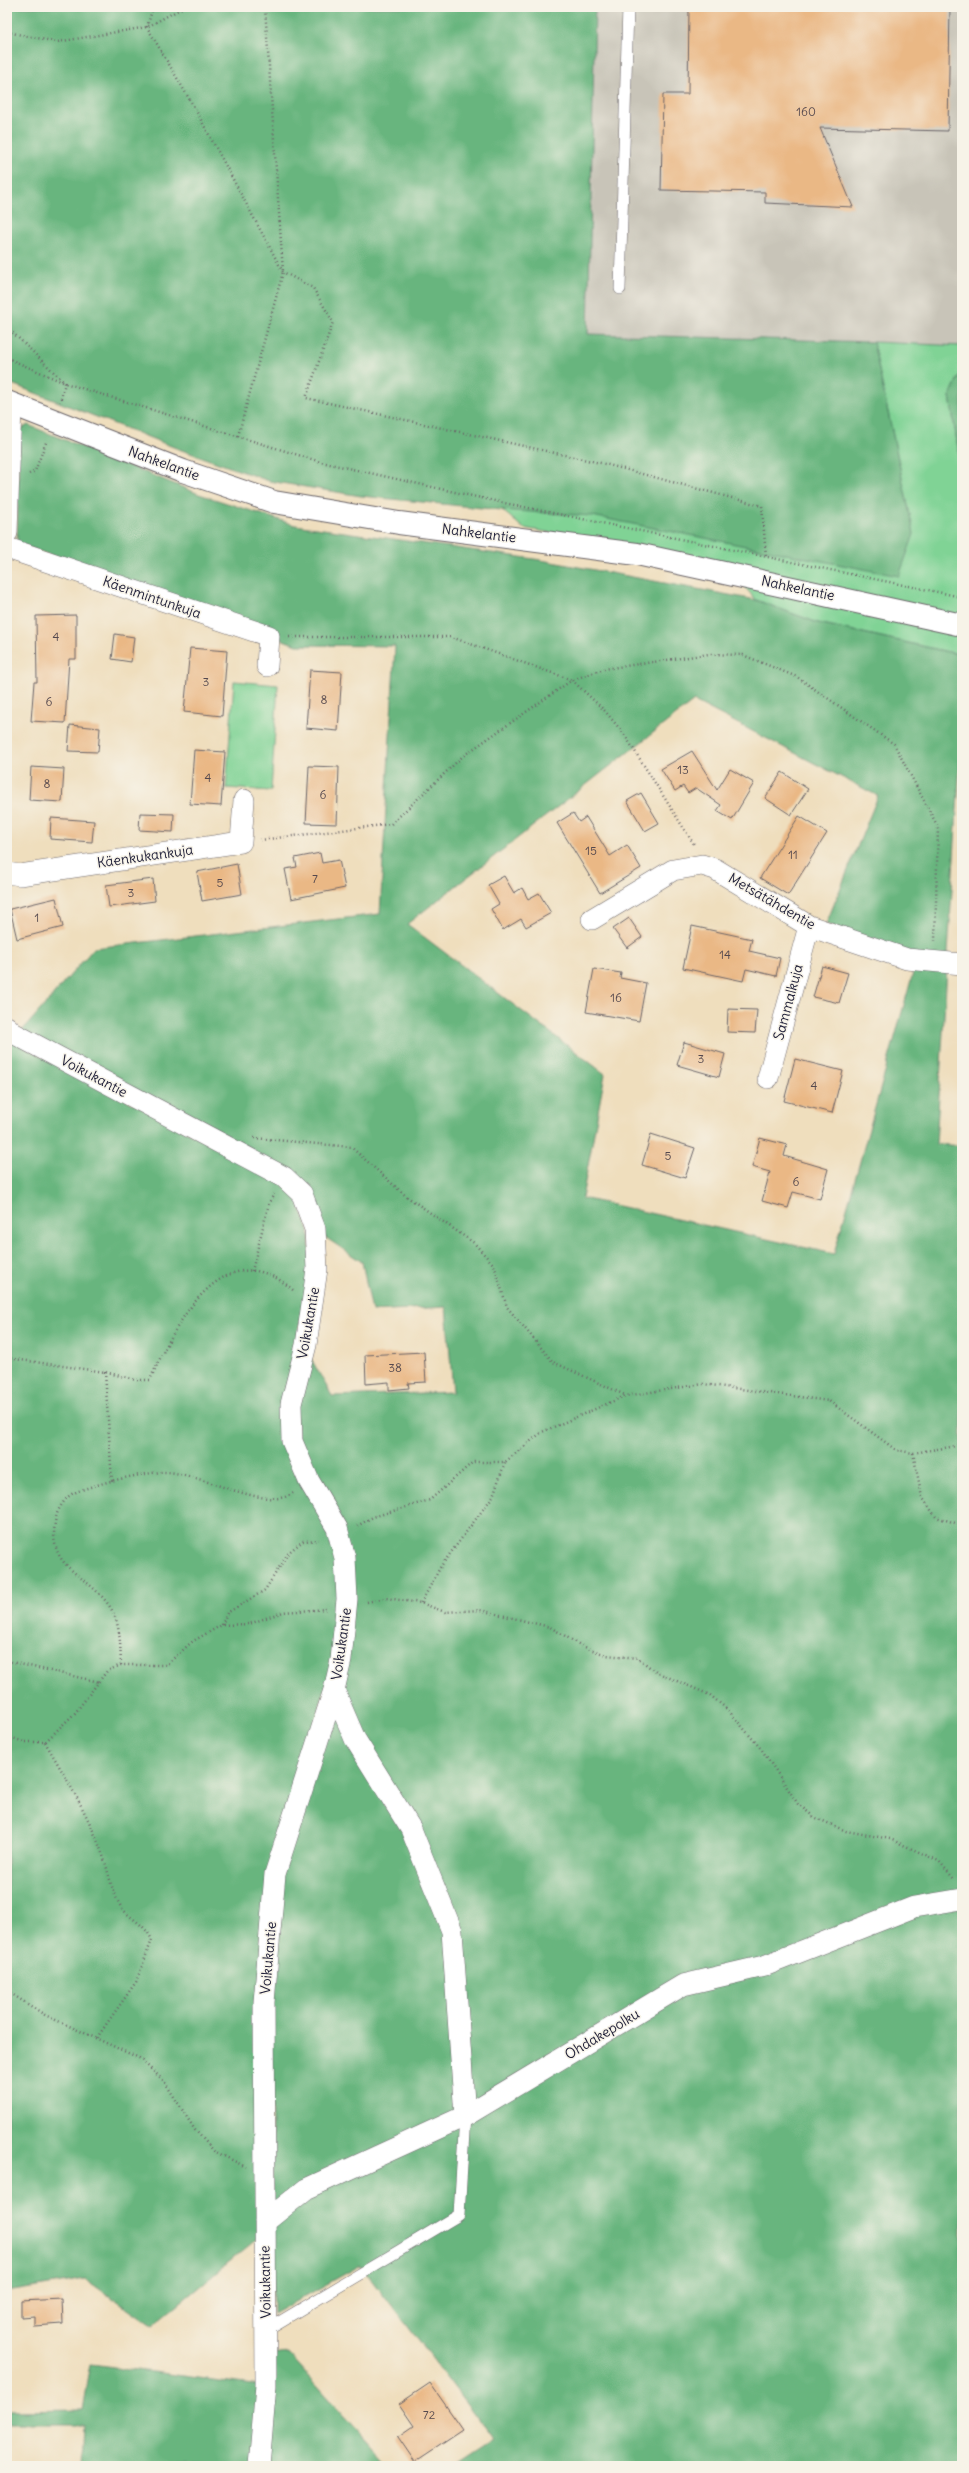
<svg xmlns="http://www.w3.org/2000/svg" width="969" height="2473" font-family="Delius,sans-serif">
	<rect width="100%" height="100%" fill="#f7f3e8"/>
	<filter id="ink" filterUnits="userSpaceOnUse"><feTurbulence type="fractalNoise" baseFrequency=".025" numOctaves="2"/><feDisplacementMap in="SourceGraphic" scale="8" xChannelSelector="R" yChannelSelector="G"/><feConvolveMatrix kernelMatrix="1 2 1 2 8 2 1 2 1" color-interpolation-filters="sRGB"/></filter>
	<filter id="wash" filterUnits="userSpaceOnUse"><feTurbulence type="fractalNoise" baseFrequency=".012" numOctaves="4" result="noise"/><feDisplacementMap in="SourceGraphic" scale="16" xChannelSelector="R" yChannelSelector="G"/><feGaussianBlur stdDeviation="0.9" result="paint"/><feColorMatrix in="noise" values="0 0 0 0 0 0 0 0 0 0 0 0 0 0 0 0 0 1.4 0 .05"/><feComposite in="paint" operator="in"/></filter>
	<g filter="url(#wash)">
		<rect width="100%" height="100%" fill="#efdebd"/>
		<path fill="#c8c4b8" d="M 595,7 L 962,7 L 962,346 L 873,342 L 588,334 Z"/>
		<path fill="#80d395" stroke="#517a68" d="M 873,342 L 962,346 L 962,369 L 950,396 L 962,475 L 962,655 L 818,623 L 756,600 L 723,562 L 523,528 L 502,510 L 914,534 Z
			M 234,681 L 278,685 L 271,791 L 226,788 Z"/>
		<path fill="#68b57e" stroke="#456c5c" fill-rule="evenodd" d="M 7,7 L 595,7 L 588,334 L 873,342 L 914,534 L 899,576 L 592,516 L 502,510 L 361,496 L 269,481 L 176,448 L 7,382 Z
			M 962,369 L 962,475 L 950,396 Z
			M 28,425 L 199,494 L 295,525 L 541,560 L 756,600 L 818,623 L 962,655 L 962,730 L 936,1144 L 962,1146 L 962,2466 L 457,2466 L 495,2441 L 361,2265 L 273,2314 L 271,2003 L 282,1876 L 354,1599 L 298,1440 L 295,1406 L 310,1357 L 332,1396 L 453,1392 L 446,1307 L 372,1311 L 362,1262 L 322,1235 L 310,1194 L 22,1031 L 94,948 L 380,914 L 395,646 L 297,645 L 17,543 L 19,440 L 21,429 ZM 694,701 L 878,796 L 826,924 L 918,955 L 834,1254 L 582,1198 L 605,1074 L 407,924 Z
			M 7,1038 L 278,1179 L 297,1198 L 309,1230 L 310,1271 L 285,1405 L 340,1558 L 334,1660 L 268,1873 L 258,2238 L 152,2326 L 85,2279 L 7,2292 Z
			M 288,2353 L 390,2466 L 267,2466 L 273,2355 Z
			M 91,2364 L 260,2386 L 256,2466 L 81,2466 L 83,2424 L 7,2424 L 7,2411 L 83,2410 Z"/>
		<g id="blocks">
			<path fill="#eab885" d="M 689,7 L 950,7 L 948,131 L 820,128 L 853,207 L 765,203 L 765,192 L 661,190 L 663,94 L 688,94 Z
				M 76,615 L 76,659 L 69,659 L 65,723 L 31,721 L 34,682 L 37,682 L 36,616 Z
				M 115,634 L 134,637 L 131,662 L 112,659 Z
				M 190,648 L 227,651 L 222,716 L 184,712 Z
				M 310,670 L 342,672 L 338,731 L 306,728 Z
				M 70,725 L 100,728 L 98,752 L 68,751 Z
				M 194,750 L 225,752 L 221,806 L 190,804 Z
				M 692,751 L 717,790 L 730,769 L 754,783 L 732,820 L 717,811 L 721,805 L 696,788 L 688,793 L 683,786 L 675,791 L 661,769 Z
				M 309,766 L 339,767 L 337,824 L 306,823 Z
				M 31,767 L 64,769 L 62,802 L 29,800 Z
				M 782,772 L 808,789 L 791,815 L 765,798 Z
				M 641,793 L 659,823 L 645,831 L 627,801 Z
				M 140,813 L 174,814 L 173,832 L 139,830 Z
				M 573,813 L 579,822 L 586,817 L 610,856 L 627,845 L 641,868 L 600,893 L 557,823 Z
				M 799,816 L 827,833 L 788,895 L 760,878 Z
				M 51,818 L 94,821 L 92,842 L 50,839 Z
				M 320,853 L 322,863 L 339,860 L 345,888 L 291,899 L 285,869 L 297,867 L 295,858 Z
				M 237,864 L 242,894 L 202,901 L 197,872 Z
				M 504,876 L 514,893 L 522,888 L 528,899 L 539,893 L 551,913 L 526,927 L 521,919 L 503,930 L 491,909 L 499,904 L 488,885 Z
				M 153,879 L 155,901 L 109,907 L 106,885 Z
				M 56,898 L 63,927 L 17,939 L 10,909 Z
				M 629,918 L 642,937 L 627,948 L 613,929 Z
				M 692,926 L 752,939 L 749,951 L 780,958 L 776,976 L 746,969 L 743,981 L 683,968 Z
				M 822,966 L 848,973 L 839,1003 L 813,997 Z
				M 594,969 L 621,973 L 620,978 L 646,983 L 639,1021 L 586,1012 Z
				M 728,1009 L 757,1010 L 755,1033 L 727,1032 Z
				M 684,1042 L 725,1054 L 719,1077 L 677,1065 Z
				M 795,1059 L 843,1071 L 832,1113 L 784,1101 Z
				M 651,1134 L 695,1148 L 685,1178 L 642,1165 Z
				M 760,1138 L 787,1145 L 784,1156 L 828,1169 L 820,1199 L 793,1192 L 788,1208 L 762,1201 L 770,1172 L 752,1167 Z
				M 424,1352 L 426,1382 L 408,1383 L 409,1388 L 389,1390 L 389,1382 L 366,1384 L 365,1355 Z
				M 62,2299 L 63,2324 L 34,2326 L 34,2316 L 21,2317 L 21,2301 Z
				M 430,2383 L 463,2430 L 415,2462 L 398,2437 L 414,2426 L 399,2404 Z"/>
		</g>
	</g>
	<g filter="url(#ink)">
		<use href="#blocks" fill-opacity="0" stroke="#6a6468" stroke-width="1"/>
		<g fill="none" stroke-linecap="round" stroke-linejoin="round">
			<defs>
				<path id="lane" d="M 620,289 L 628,7
					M 266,2330 L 459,2215 L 465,2116"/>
				<path id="street" d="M 7,533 L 11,404
					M 7,548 L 269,636 L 267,666
					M 7,873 L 20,875 L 241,842 L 244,800
					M 592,919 L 673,870 L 702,865 L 715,869 L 809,926 L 907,959 L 962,964
					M 7,1027 L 13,1033 L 284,1177 L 302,1194 L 315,1229 L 317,1269 L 306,1345 L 291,1404 L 292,1441 L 309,1481 L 337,1528 L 345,1558 L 347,1599 L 341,1660 L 334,1690 L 275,1874 L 264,2002 L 266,2385 L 259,2466
					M 768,1078 L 809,926
					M 334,1690 L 355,1739 L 411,1829 L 452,1931 L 465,2116
					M 265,2222 L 306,2189 L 465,2116 L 683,1985 L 764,1966 L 914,1907 L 962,1899"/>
				<path id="secondary" d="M 7,402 L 183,471 L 274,502 L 399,523 L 637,554 L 962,625"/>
			</defs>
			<use href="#lane" stroke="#6a6468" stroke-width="12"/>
			<use href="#street" stroke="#6a6468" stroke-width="22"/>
			<use href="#secondary" stroke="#6a6468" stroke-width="24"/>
			<path stroke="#6a6468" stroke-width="2.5" stroke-dasharray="1 3" stroke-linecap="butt" d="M 153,7 L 147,27 L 194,107 L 283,272 L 313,288 L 333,322 L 306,398 L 605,464 L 762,506 L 766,557
				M 7,19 L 9,7
				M 7,32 L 57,42 L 147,27 L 184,7
				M 7,327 L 65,383 L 60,402
				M 7,358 L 65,383 L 321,462 L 490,500 L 962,597
				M 238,436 L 283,272 L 265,7
				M 29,474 L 35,471 L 47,440
				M 289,637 L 451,637 L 572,680 L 604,669 L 709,654 L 743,655 L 797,677 L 894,744 L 938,827 L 935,941
				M 260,840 L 391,824 L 463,756 L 572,680 L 605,711 L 624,734 L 695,846
				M 254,1138 L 351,1147 L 406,1196 L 474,1243 L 494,1265 L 507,1307 L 553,1362 L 625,1395
				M 252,1271 L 269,1203 L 274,1194
				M 7,1358 L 105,1372 L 136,1380 L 150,1380 C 174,1326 223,1229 293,1290
				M 105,1372 L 112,1482
				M 913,1453 L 922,1497 L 936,1517 L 962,1525
				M 357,1526 L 373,1517 L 430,1500 L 473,1462 L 505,1462 L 542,1432 L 625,1396 L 703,1384 L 829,1401 L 896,1450 L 913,1453 L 962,1445
				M 367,1602 L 386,1598 L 421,1603 L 445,1612 L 480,1610 L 550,1627 L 582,1646 L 606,1655 L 638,1658 L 656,1672 L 710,1695 L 728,1710 L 762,1750 L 798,1804 L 814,1817 L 846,1831 L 890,1839 L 939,1861 L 954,1879
				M 421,1603 L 441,1566 L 493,1496 L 505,1462
				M 222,1625 L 227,1613 L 265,1590 L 289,1552 L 303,1541 L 319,1540
				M 7,1661 L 99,1682
				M 121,1665 C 120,1643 121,1622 108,1604 C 84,1571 45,1569 56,1517 C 58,1508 67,1495 76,1492 C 99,1483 137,1474 162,1472 C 195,1470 267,1513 293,1493
				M 7,1736 L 24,1742 L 45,1742 L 75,1713 L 107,1671 L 121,1665 L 166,1665 L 193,1641 L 222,1625 L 249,1624 L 283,1612 L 327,1609
				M 45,1742 C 66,1778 88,1814 102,1853 C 109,1871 110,1888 120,1905 C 128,1919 144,1922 152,1940 L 136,1982 L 96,2039
				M 7,1991 L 45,2015 L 139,2058 L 164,2081 L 195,2130 L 214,2151 L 246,2167"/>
			<use href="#lane" stroke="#fff" stroke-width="11"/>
			<use href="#street" stroke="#fff" stroke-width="21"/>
			<use href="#secondary" stroke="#fff" stroke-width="22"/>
		</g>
	</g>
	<g text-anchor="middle" stroke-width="3" stroke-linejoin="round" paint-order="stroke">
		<g font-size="12" fill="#54484e">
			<text x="806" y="116">160</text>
			<text x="56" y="641">4</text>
			<text x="206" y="686">3</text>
			<text x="324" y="704">8</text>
			<text x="49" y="706">6</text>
			<text x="683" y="774">13</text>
			<text x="208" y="782">4</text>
			<text x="47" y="788">8</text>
			<text x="323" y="799">6</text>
			<text x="591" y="855">15</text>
			<text x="793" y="859">11</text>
			<text x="315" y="883">7</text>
			<text x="220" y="887">5</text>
			<text x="131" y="897">3</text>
			<text x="37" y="922">1</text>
			<text x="725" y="959">14</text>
			<text x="616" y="1002">16</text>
			<text x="701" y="1063">3</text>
			<text x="814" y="1090">4</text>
			<text x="668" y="1160">5</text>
			<text x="796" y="1186">6</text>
			<text x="395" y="1372">38</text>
			<text x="429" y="2419">72</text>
		</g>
		<g font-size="14" fill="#22223b" stroke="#f7f3e8">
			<text transform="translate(164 463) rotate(20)" y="5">Nahkelantie</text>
			<text transform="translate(479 533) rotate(7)" y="5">Nahkelantie</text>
			<text transform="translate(798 588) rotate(12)" y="5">Nahkelantie</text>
			<text transform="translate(152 597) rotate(19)" y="5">Käenmintunkuja</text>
			<text transform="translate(145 856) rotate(-8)" y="5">Käenkukankuja</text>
			<text transform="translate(772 901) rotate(30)" y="5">Metsätähdentie</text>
			<text transform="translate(788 1002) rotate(-75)" y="5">Sammalkuja</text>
			<text transform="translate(94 1076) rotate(28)" y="5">Voikukantie</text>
			<text transform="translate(308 1323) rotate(-80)" y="5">Voikukantie</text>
			<text transform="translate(341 1644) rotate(-82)" y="5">Voikukantie</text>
			<text transform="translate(268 1958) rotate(-85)" y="5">Voikukantie</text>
			<text transform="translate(602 2034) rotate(-31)" y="5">Ohdakepolku</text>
			<text transform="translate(265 2282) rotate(-91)" y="5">Voikukantie</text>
		</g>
	</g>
	<rect width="969" height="2473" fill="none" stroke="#f7f3e8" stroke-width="24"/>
</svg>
